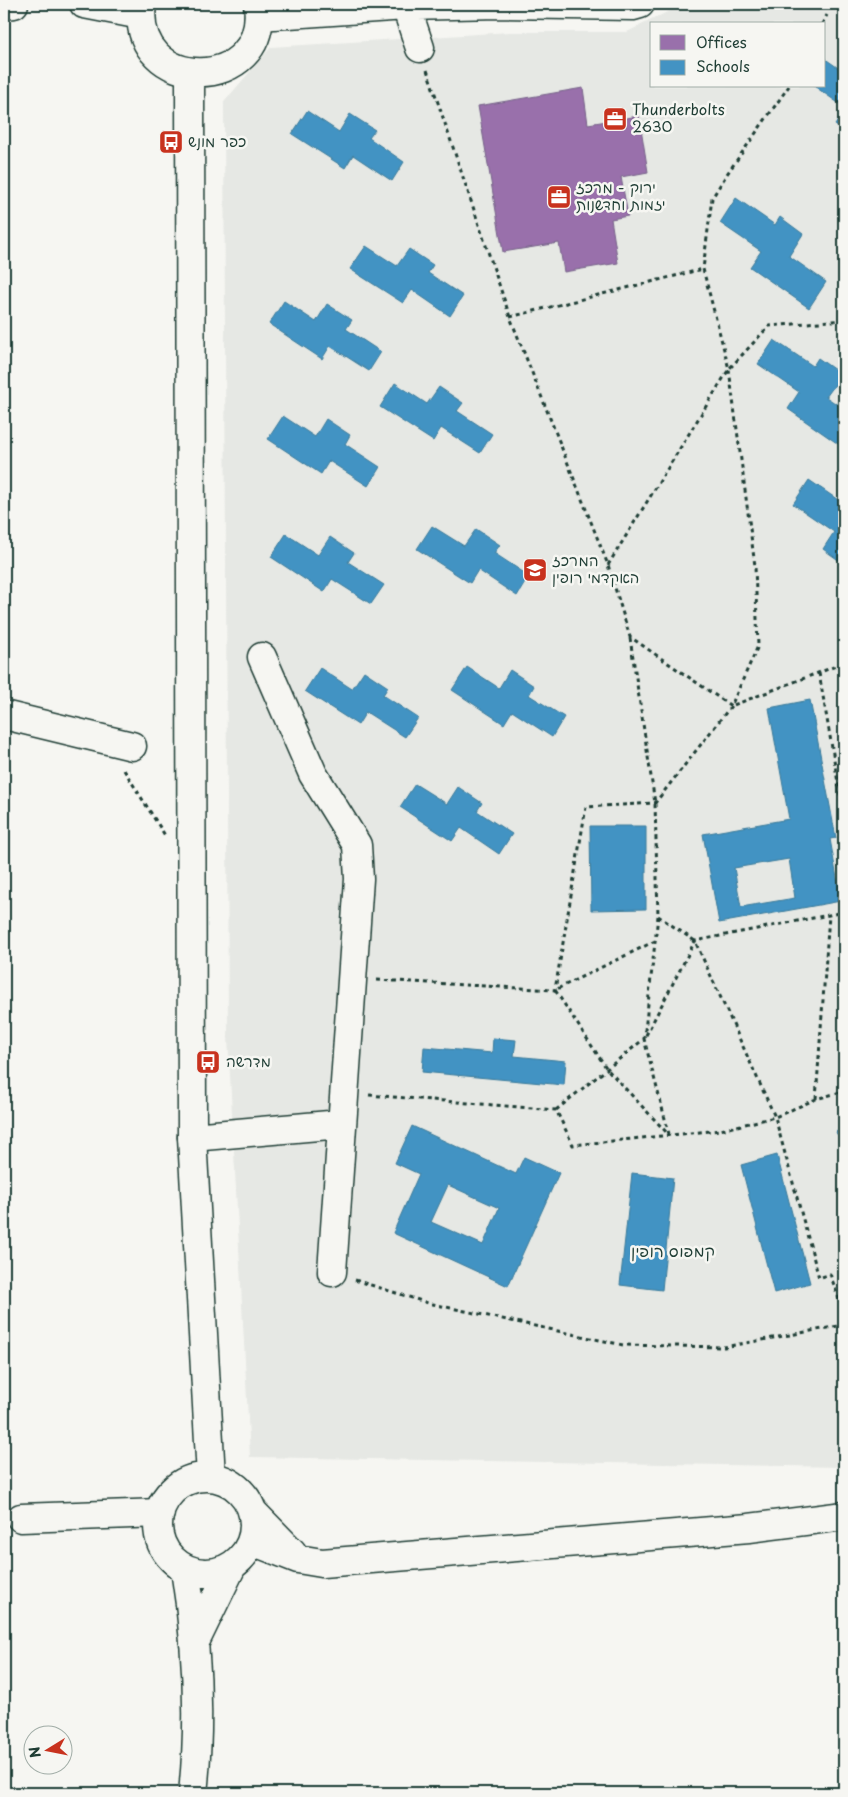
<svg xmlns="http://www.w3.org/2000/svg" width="848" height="1797" font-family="'Playpen Sans','Playpen Sans Hebrew',sans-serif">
	<rect width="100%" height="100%" fill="#f6f6f2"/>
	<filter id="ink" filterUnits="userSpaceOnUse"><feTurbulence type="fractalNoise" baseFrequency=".02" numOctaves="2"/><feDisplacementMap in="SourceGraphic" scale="10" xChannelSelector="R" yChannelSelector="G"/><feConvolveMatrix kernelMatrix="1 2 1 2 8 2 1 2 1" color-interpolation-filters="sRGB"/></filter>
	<g filter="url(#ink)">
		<path fill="#e6e8e4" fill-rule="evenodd" d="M 683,4 L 844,4 L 844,1467 L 250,1457 L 228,1037 L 224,102 L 271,47 L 510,32 L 627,32 ZM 652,24 L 824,24 L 824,86 L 652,86 Z"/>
		<path fill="#9970ab" stroke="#746187" d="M 583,88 L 588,124 L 639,116 L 648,172 L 621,177 L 628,216 L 611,219 L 618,263 L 564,272 L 559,243 L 503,252 L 478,106 Z"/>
		<path fill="#4393c3" stroke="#387998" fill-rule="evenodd" d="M 824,58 L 844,72 L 844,107 L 814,86 L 824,86 Z
			M 307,111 L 339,132 L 350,114 L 375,130 L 369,138 L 404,162 L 392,181 L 353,155 L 345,168 L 292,134 Z
			M 844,112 L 844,131 L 835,125 Z
			M 736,198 L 775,225 L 780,217 L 803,234 L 789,256 L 826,282 L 809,308 L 750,267 L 761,251 L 720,223 Z
			M 366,246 L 397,266 L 409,249 L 433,265 L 428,273 L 463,296 L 450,316 L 412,290 L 403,303 L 350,269 Z
			M 284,301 L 316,322 L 327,304 L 352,320 L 346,329 L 381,352 L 369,371 L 330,346 L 322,359 L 269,324 Z
			M 774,340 L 813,366 L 818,358 L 842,375 L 826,397 L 844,409 L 844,448 L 788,409 L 799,392 L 758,364 Z
			M 395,383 L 427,404 L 439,387 L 463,403 L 457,411 L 492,434 L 480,453 L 441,428 L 433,441 L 380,407 Z
			M 283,416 L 315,437 L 326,419 L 350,435 L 345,444 L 380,467 L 368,486 L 329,461 L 321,474 L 268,439 Z
			M 809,480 L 844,504 L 844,564 L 823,549 L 834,532 L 793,504 Z
			M 432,526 L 464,546 L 476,529 L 500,545 L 494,553 L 529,576 L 517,596 L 478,570 L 470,583 L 417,549 Z
			M 286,534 L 318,555 L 330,537 L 354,553 L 348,562 L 384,585 L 371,604 L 332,579 L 324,592 L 271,557 Z
			M 467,667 L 499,688 L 510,670 L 534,686 L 529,695 L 564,717 L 552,737 L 512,711 L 504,724 L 452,690 Z
			M 320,668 L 352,689 L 364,671 L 388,687 L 383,695 L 418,718 L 405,737 L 366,712 L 358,725 L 305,691 Z
			M 810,700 L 836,838 L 830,839 L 841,901 L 719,923 L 703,834 L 789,819 L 769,708 ZM 789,859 L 795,898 L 741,907 L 734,868 Z
			M 415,784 L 447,804 L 458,787 L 482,803 L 477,811 L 512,834 L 499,854 L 461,828 L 452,841 L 400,807 Z
			M 590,826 L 646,826 L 646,909 L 591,910 Z
			M 493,1038 L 516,1040 L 514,1056 L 566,1061 L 564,1085 L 422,1072 L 424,1047 L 492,1053 Z
			M 412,1126 L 516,1174 L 524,1157 L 559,1173 L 508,1286 L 393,1233 L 419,1174 L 395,1163 ZM 448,1185 L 499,1208 L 483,1245 L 431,1222 Z
			M 844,1127 L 844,1147 L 836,1132 Z
			M 777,1155 L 810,1283 L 774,1293 L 741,1165 Z
			M 632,1173 L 673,1178 L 662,1290 L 620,1285 Z"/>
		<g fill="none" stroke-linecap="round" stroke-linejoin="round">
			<defs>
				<path id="minor" d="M 84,4 L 141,15
					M 4,5 L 14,4
					M 406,6 L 420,48
					M 259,16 L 406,6 L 499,4 L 633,6 L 640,4
					M 262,657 L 313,774 L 357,845 L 359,879 L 332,1272
					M 4,715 L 132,746
					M 192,1137 L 341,1124
					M 253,1512 L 292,1552
					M 21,1518 L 160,1513
					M 252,1541 L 298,1559 L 322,1563 L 749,1528 L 844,1516"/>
				<path id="major" d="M 142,4 C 130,95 270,95 258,4
					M 190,73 L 192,1137 L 211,1477
					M158 1525a48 48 0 1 1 96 0a48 48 0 1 1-96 0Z
					M 185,1569 C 197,1643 201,1719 193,1793
					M 194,1644 L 232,1566"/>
			</defs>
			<use href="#minor" stroke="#1f3d34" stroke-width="31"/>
			<use href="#major" stroke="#1f3d34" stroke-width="31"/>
			<path stroke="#1f3d34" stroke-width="3" stroke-dasharray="4 4" stroke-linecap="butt" d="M 822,24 L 827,15
				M 427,70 L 510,317 L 608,565 L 630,637 L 731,706 L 844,663
				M 510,317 L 703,269
				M 608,565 L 729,369 L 769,326 L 844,320
				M 630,638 L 655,803 L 658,916 L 695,941 L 775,1117 L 819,1278 L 830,1274 L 844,1313
				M 819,673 L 844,817
				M 124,770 L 166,837
				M 658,916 L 644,1039 L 695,941 L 844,912
				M 655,941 L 555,990 L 607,1069 L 669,1135
				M 377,980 L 555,990 L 586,807 L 655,803 L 731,706 L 758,646 L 755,566 L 729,369 L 703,269 L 712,198 L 727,174 L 789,86
				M 369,1095 L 556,1110 L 573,1145 L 720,1130 L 775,1117 L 816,1099 L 844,1091
				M 816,1099 L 829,915
				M 556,1110 L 644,1039 L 669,1134
				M 355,1280 L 428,1303 L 623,1345 L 724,1347 L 844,1325"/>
			<use href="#minor" stroke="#f6f6f2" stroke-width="28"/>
			<use href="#major" stroke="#f6f6f2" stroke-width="28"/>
		</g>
	</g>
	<defs>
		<symbol id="office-square" viewBox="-11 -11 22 22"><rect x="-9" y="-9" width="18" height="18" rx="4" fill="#c8321e" stroke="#f6f6f2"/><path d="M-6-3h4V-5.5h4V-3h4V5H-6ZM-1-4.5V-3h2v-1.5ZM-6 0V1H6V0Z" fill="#fff"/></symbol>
		<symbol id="bus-square" viewBox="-11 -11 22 22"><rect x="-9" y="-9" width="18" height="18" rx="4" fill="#c8321e" stroke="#f6f6f2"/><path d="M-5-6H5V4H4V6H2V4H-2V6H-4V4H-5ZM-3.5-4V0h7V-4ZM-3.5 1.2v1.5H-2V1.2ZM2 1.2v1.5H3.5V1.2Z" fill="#fff"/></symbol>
		<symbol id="university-square" viewBox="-11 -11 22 22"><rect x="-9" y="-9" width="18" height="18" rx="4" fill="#c8321e" stroke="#f6f6f2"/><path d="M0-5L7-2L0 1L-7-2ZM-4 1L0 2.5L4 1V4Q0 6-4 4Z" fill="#fff"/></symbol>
	</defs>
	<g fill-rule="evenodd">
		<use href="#office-square" x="601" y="105" width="28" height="28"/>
		<use href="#bus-square" x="157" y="128" width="28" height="28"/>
		<use href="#office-square" x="545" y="183" width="28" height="28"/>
		<use href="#university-square" x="521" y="556" width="28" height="28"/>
		<use href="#bus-square" x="194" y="1048" width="28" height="28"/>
	</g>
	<g text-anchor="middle" stroke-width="5" stroke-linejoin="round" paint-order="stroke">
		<g font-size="15" fill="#1f3d34" stroke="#f6f6f2" text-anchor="start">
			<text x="632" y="115">Thunderbolts<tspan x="632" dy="17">2630</tspan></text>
			<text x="188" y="147">כפר מונש</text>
			<text x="576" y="193">ירוק - מרכז<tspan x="576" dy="17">יזמות וחדשנות</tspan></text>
			<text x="552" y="566">המרכז<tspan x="552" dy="17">האקדמי רופין</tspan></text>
			<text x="226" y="1067">מדרשה</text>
		</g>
		<g font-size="16" fill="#1f3d34" stroke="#f6f6f2">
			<text x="673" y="1257">קמפוס רופין</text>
		</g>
	</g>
	<rect width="848" height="1797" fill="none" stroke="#f6f6f2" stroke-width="20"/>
	<rect x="10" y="10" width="828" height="1777" fill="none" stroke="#1f3d34" stroke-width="2" filter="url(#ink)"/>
	<rect x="650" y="22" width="175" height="65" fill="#f6f6f2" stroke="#a0aca6"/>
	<rect x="660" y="35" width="25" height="15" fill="#9970ab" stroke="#a0aca6"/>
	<text x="696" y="48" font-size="15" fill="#1f3d34">Offices</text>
	<rect x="660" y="60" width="25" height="15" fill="#4393c3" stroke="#a0aca6"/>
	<text x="696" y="72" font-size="15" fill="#1f3d34">Schools</text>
	<g transform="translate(48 1750) rotate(260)"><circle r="24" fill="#f6f6f2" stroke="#a0aca6"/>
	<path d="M0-4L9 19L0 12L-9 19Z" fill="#c8321e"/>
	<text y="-8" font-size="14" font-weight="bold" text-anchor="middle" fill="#1f3d34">N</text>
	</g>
</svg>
